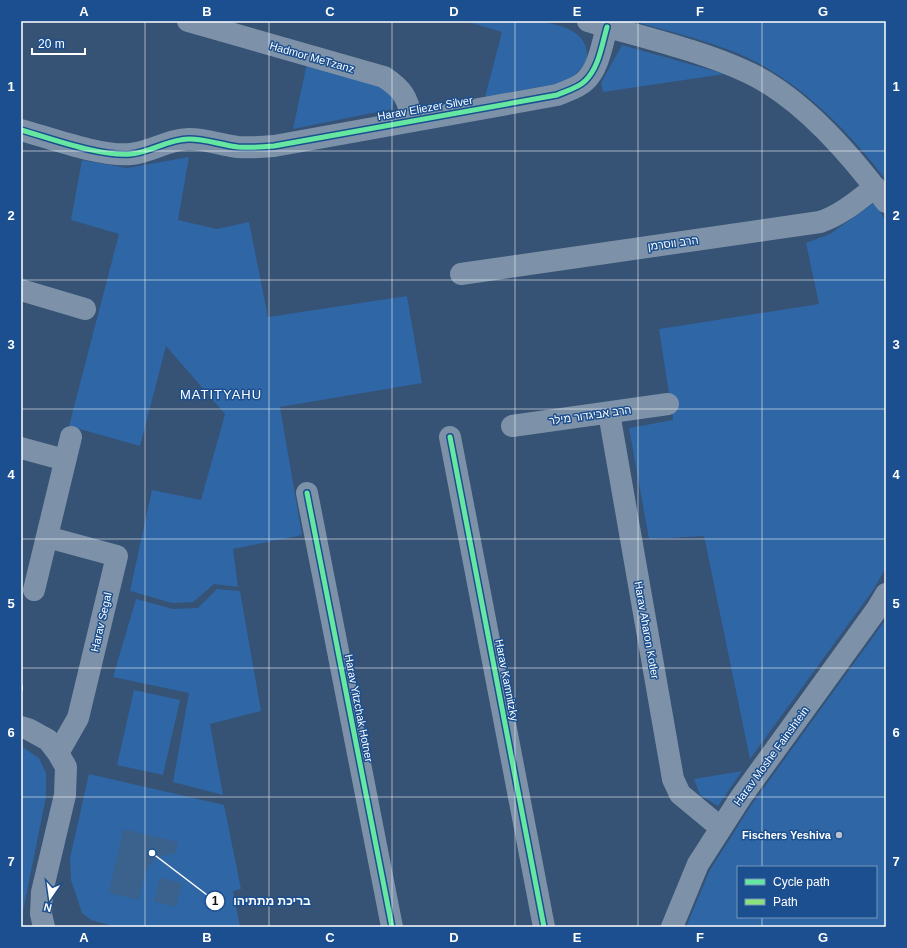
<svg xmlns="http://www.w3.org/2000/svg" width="907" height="948" font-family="Helvetica,Heebo,sans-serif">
	<rect width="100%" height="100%" fill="#365274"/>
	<path fill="#2f66a5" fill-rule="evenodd" d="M 465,21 C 495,21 589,11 587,56 C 586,67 572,78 563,82 C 556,85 547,86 539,87 C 521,90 503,94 485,97 L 502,32 Z
		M 633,21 L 886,21 L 886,180 C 853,136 804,86 754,61 C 717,42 674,33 633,21 Z
		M 622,45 L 725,74 L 603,92 L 601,83 Z
		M 307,63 L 381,87 L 389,94 L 394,101 L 392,109 L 293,129 Z
		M 189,157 L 178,220 L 217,229 L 249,222 L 268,317 L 407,296 L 422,383 L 280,407 L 302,535 L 233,549 L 238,587 L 214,584 L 193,602 L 172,603 L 130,591 L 152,490 L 201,500 L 225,414 L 166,346 L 140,446 L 69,426 L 119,234 L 71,220 L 82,160 L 127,168 Z
		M 875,202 L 886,222 L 886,567 L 874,589 L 750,759 L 704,536 L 649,539 L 629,428 L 673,420 L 659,329 L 819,304 L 806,243 L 830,234 Z
		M 217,589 L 240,591 L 261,711 L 210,724 L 223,795 L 173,782 L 189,693 L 113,677 L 136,599 L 173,609 L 198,608 Z
		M 886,619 L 886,927 L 686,927 L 710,870 L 752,804 ZM 738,867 L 876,867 L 876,917 L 738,917 Z
		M 134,690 L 180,700 L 163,775 L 117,765 Z
		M 21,746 L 39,758 L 46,773 L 46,797 L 21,921 Z
		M 742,771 L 718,806 L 700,795 L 694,779 Z
		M 89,774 L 224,805 L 241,889 L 233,891 L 240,927 L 116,927 L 91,920 L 82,913 L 71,880 L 70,858 Z"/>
	<path fill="#3b618d" d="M 123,829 L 178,842 L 176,854 C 145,853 144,877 139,900 L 109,893 Z
		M 160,878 L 182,883 L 176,907 L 154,901 Z"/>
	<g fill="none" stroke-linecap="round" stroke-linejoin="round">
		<path stroke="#7d92a8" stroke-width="22" d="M 188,21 L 384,77 C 404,90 407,98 413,121
			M 588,21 C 640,37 697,49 747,72 C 800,96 851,155 886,202
			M 21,130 C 50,138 101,157 131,154 C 151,152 169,139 189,139 C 206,139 221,145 238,147 C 250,148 262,147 274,146 L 557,95 C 566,91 578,88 585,81 C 599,68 602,44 607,27
			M 461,274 L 820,222 C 841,215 857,201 875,187
			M 21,290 L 85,309
			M 609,413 L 673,779 L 680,794 L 721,828
			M 512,426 L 668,404
			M 450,437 L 544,927
			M 21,448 L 65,460
			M 307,493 L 392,927
			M 47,537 L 117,556 L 78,718 L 58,753
			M 34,590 L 71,437
			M 21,727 L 28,729 L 48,740 L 58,753 L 66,767 L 65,795 L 42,892 L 41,914 L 44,927
			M 672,927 L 698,864 L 741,797 L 877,609 L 886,594"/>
		<path stroke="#8de07e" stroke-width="4" stroke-dasharray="8 4" stroke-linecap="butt" d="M 21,685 L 21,691"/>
		<defs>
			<path id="cycleway" d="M 21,130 C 50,138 101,157 131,154 C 151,152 169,139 189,139 C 206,139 221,145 238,147 C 250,148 262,147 274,146 L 557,95 C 566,91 578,88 585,81 C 599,68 602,44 607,27
				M 450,437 L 544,927
				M 307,493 L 392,927"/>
		</defs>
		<use href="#cycleway" stroke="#1b4f8f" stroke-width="8"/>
		<use href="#cycleway" stroke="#66e7a1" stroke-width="5"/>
	</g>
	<path fill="none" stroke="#fff" stroke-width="1" stroke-opacity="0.55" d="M 145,21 L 145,927M 269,21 L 269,927M 392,21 L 392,927M 515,21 L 515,927M 638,21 L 638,927M 762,21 L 762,867M 21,151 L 886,151M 21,280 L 886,280M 21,409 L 886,409M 21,539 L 886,539M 21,668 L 886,668M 21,797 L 886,797M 762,917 L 762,927"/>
	<circle fill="#b9c2ce" stroke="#1b4f8f" stroke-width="1.5" cx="839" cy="835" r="4"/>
	<g text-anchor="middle" stroke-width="3" stroke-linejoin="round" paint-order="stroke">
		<g font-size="11" fill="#fff" stroke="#1b4f8f">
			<text transform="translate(312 57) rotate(16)" y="4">Hadmor MeTzanz</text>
			<text transform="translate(425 108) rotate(-10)" y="4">Harav Eliezer Silver</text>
			<text transform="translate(673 243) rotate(-8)" y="4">הרב ווסרמן</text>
			<text transform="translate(590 415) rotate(-8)" y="4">הרב אביגדור מילר</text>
			<text transform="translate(101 622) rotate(-77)" y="4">Harav Segal</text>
			<text transform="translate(647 630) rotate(80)" y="4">Harav Aharon Kotler</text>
			<text transform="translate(507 680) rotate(79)" y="4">Harav Kamnitzky</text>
			<text transform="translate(359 708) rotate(79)" y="4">Harav Yitzchak Hotner</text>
			<text transform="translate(771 756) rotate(-54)" y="4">Harav Moshe Fainshtein</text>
		</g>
		<g font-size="11" font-weight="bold" fill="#fff" stroke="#1b4f8f" text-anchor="end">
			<text x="831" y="839">Fischers Yeshiva</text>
		</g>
		<g font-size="13" letter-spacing="1" fill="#fff" stroke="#1b4f8f">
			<text x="221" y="399">MATITYAHU</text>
		</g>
	</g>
	<path fill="none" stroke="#fff" stroke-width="1.5" d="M152 853L215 901"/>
	<g fill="#fff" stroke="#1b4f8f" stroke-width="1.5">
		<circle cx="152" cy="853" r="4"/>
		<circle cx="215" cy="901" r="10"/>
	</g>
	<g font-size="12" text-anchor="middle" font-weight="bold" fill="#111">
		<text x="215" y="905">1</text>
	</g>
	<g font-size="12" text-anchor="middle" font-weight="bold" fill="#fff" stroke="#1b4f8f" stroke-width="3" stroke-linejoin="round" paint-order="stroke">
		<text x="272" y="905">בריכת מתתיהו</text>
	</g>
	<rect width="907" height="948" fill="none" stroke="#1b4f8f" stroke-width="44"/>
	<rect x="737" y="866" width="140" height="52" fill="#1b4f8f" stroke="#7695bc"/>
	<rect x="745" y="879" width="20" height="6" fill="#66e7a1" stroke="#7695bc"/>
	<text x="773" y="886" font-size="12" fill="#ffffff">Cycle path</text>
	<rect x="745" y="899" width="20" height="6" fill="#8de07e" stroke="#7695bc"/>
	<text x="773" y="906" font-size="12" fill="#ffffff">Path</text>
	<g transform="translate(50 898) rotate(193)" stroke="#1b4f8f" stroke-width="3" paint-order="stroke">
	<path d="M0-3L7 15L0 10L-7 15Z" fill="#ffffff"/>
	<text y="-6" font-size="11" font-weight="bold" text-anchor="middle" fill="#ffffff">N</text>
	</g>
	<path d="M32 48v6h53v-6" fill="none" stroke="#ffffff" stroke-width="2"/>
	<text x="38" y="48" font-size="12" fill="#ffffff" stroke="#1b4f8f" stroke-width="3" paint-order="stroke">20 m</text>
	<rect x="22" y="22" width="863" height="904" fill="none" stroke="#fff" stroke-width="1.5"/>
	<g font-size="13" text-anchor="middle" font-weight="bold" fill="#fff">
		<text x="84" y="16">A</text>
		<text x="207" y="16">B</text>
		<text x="330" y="16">C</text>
		<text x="454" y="16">D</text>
		<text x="577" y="16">E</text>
		<text x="700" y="16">F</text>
		<text x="823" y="16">G</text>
		<text x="11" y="91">1</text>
		<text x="896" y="91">1</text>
		<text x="11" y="220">2</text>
		<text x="896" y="220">2</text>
		<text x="11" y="349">3</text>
		<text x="896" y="349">3</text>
		<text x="11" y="479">4</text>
		<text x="896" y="479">4</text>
		<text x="11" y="608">5</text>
		<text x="896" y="608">5</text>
		<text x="11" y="737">6</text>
		<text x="896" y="737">6</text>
		<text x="11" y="866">7</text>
		<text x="896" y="866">7</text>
		<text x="84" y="942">A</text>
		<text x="207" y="942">B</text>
		<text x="330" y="942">C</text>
		<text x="454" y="942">D</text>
		<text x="577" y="942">E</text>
		<text x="700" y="942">F</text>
		<text x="823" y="942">G</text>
	</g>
</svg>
